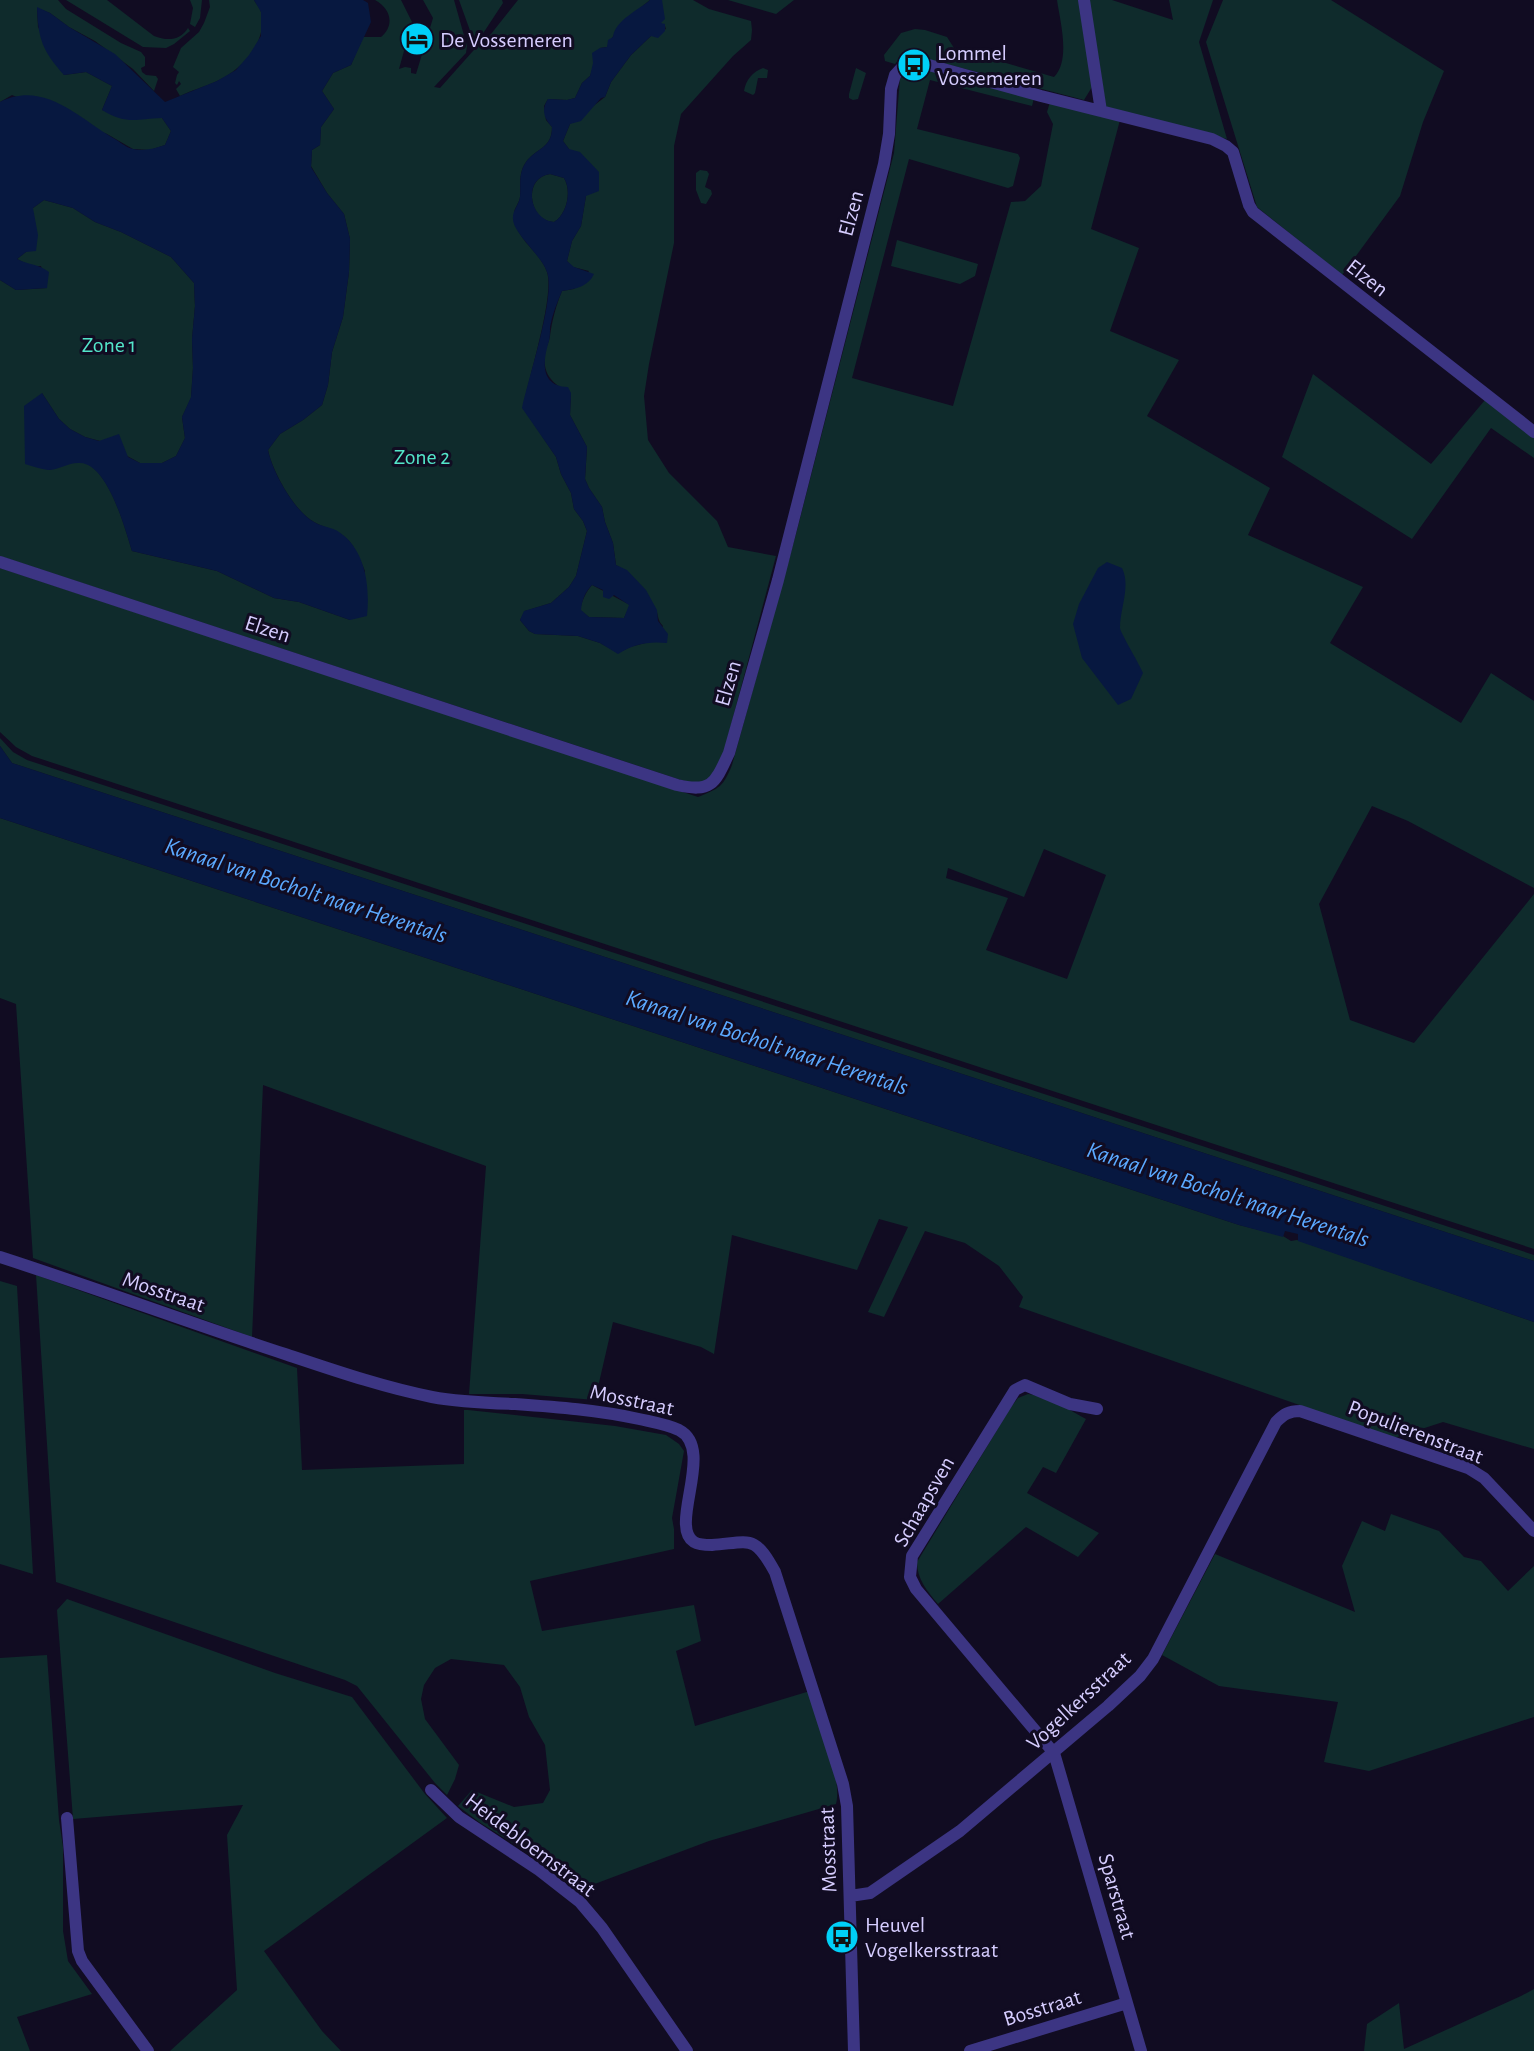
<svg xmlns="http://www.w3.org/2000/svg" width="1534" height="2051" font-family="'Alegreya Sans',sans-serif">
	<rect width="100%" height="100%" fill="#110c22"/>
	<path fill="#0f2b2c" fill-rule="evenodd" d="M 0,0 L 58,0 L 66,9 L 121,43 L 141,52 L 145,57 L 145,66 L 141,68 L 142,72 L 146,75 L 156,76 L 158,79 L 154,91 L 133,69 L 95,41 L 69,27 L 50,13 L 37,8 L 38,27 L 64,75 L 86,72 L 112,86 L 102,110 L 151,118 L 162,118 L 171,131 L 165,145 L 150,150 L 133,149 L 107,134 L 12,95 L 0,102 Z
		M 66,0 L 107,0 L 154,36 C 167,41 180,41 188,28 L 190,31 L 174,44 L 166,48 L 143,47 Z
		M 190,0 L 202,0 L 200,18 L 195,27 L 190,24 L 193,8 Z
		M 209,0 L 254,0 C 256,4 260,8 261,12 C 268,43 241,71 215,82 C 204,87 192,90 180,96 L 176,89 L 181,84 L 179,81 L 177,85 L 175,83 L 177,75 L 179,72 L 173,67 L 181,48 L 199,32 L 204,23 L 210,7 Z
		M 375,0 L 401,0 L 412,22 L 399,69 L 405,67 L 411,68 L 411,73 L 416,74 L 433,18 L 423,0 L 454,0 L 467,46 L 466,53 L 434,87 L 440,88 L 473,51 L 491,34 L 518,0 L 650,0 L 620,24 L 607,47 L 600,48 L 590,76 L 582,83 L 575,98 L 567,100 L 548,99 L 544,106 L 546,120 L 552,127 C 552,149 536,148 526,162 C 518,174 521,184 520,197 C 519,204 514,208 514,214 C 513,238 540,251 547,272 C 555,296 528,379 523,408 L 556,457 L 561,474 L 571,493 L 574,509 L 583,521 L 587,531 L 576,576 L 569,587 L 551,603 L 525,611 L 520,620 L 529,631 L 535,634 L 578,636 L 600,643 L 618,653 L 630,647 L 653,641 L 663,626 C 657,620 659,615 655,608 C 646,593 632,573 616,565 L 613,543 L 605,522 L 602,507 L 589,488 L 585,479 L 587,447 L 570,415 L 571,393 C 554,385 542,375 545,354 C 545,348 549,343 550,336 C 552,320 556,306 562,291 L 574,289 L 589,271 L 573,267 L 567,261 L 572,241 L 581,226 L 586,196 L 569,149 L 563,141 L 570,124 L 605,97 L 611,82 L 631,55 L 651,36 L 666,29 L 665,26 L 660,23 L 662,0 L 693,0 L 709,9 L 751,21 L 752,30 L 751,40 L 733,56 L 681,114 L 674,146 L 674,243 L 649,364 L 644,396 L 648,440 L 669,473 L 717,521 L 728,547 L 776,556 L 723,755 L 713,775 L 700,784 L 681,780 L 0,556 L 0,280 L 16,290 L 47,288 L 41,266 L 31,266 L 17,259 L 26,252 L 33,208 L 44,200 L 73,208 L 95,222 L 121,232 L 171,257 L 194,283 L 195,306 L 192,339 L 193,368 L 191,398 L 182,417 L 185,438 L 176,456 L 162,463 L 140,463 L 100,441 L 85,437 L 70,429 L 59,419 L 42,393 L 49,470 C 59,467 72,460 82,462 C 109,468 125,528 132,551 L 217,571 L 274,598 L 299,602 L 350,620 L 365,571 C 361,562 356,550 350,542 C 340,530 327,529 314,522 C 295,512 272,471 268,450 L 280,434 L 303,420 L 322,405 L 328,385 L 332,352 L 343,317 L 349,272 L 350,239 L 344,214 L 327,193 L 311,166 L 312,150 L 320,145 L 321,127 L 334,109 L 322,91 L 333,73 L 351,65 L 363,37 L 381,37 C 395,25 391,9 375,0 Z
		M 459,0 L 502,0 L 503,3 L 480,38 L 473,39 Z
		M 728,0 L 794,0 L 776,14 Z
		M 1057,0 L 1079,0 L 1092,87 L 1084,100 L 920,57 L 899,59 L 895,64 L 885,61 L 884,55 L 901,33 L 915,29 L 925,30 L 947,37 L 954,48 L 1054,77 C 1071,60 1060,21 1057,0 Z
		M 1089,0 L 1112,0 L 1173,20 L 1169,0 L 1213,0 L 1199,42 L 1227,139 L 1106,107 Z
		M 1223,0 L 1331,0 L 1444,71 L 1423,122 L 1400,196 L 1342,275 L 1257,207 L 1206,42 Z
		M 763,68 L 768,70 L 767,78 L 758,78 L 755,93 L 753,95 L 744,91 C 746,80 752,72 763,68 Z
		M 856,68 L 866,73 L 858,99 L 853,100 L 849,98 L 849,94 Z
		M 908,68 L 926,68 L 1034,98 L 1032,106 L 930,80 L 917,129 L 1018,154 L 1020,158 L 1013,186 L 1008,188 L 909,159 L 852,378 L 953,406 L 1011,202 L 1025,201 L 1041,186 L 1053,124 L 1047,112 L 1050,102 L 1120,120 L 1091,229 L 1139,248 L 1110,331 L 1179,360 L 1147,416 L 1270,488 L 1248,535 L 1363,587 L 1330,643 L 1461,723 L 1491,673 L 1534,701 L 1534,888 L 1408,821 L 1372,806 L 1319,904 L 1350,1020 L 1414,1043 L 1534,894 L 1534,1249 L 32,756 L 16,747 L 0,732 L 0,568 L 698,797 C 720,788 723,787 732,765 L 796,534 L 894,153 L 900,78 ZM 1044,849 L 1106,875 L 1067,979 L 986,950 L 1008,898 L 946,878 L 948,868 L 1024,897 Z
		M 700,170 L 707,171 L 709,174 L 705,187 L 711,190 L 712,194 L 706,204 L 701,203 L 696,190 L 696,173 Z
		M 550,174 L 564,178 C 572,191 567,214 554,222 C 529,221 522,178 550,174 Z
		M 897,240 L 978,264 L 975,276 L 960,284 L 891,266 Z
		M 1313,374 L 1431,464 L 1485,400 L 1534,438 L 1534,458 L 1491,428 L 1412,539 L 1282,457 Z
		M 592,585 L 630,605 L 624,618 L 589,617 L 580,610 C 582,600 586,592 592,585 Z
		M 0,738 L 13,752 L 27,760 L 1534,1255 L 1534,1261 L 12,763 L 0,746 Z
		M 0,818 L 1239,1225 L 1283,1236 L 1291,1241 L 1297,1240 L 1534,1322 L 1534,1449 L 1443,1422 L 1394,1438 L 1019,1307 L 1023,1297 L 999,1266 L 965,1243 L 925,1231 L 884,1317 L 868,1312 L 908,1227 L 879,1219 L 857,1270 L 732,1235 L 714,1354 L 701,1347 L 613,1322 L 595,1400 L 522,1394 L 469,1394 L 486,1166 L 263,1085 L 252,1337 L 33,1258 L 16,1004 L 0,998 Z
		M 36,1275 L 297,1368 L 302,1470 L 464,1464 L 464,1410 L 468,1410 L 615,1426 L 666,1435 L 679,1444 L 684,1451 L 672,1518 L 674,1529 L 674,1549 L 530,1581 L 542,1631 L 694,1605 L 701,1641 L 676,1651 L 695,1726 L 810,1691 C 818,1718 843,1778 836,1804 L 709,1841 L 584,1888 L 479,1822 L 458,1806 L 472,1790 L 514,1807 L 543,1803 L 550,1790 L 545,1745 L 529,1717 L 520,1687 L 504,1665 L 451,1659 L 435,1668 L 424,1685 L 421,1699 L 425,1719 L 459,1765 L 455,1779 L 447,1795 L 435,1783 L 357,1686 L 345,1680 L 56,1582 Z
		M 0,1281 L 17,1286 L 33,1574 L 0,1564 Z
		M 1028,1394 C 1048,1396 1068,1409 1086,1419 L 1056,1473 L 1043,1467 L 1027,1493 L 1099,1533 L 1078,1557 L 1026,1527 L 938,1604 C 927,1591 917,1579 917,1562 L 1011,1407 L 1018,1398 Z
		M 1391,1514 L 1439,1531 L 1464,1557 L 1481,1561 L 1508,1591 L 1534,1566 L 1534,1717 L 1369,1771 L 1324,1762 L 1338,1702 L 1219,1686 L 1162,1655 L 1215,1554 L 1355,1612 L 1342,1566 L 1362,1521 L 1385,1531 Z
		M 67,1599 L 275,1673 L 352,1697 L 425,1794 L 447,1818 L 264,1951 L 322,2031 L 341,2051 L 170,2051 L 237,1990 L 227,1835 L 243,1805 L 73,1819 L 57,1610 Z
		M 47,1655 L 59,1820 L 63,1847 L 63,1931 L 68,1961 L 92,1994 L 17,2017 L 30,2051 L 0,2051 L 0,1658 Z
		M 1534,1989 L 1534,2051 L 1364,2051 L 1367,2024 L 1399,2003 L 1404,2049 L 1521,1996 Z"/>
	<path fill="#071840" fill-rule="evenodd" d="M 254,0 L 363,0 L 368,3 L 371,22 L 351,65 L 333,73 L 322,91 L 334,109 L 321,127 L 320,145 L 312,150 L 311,167 L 327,193 L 344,214 L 350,239 L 349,272 L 343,317 L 332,352 L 328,385 L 322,405 L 303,420 L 280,434 L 268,450 C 272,471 294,511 314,522 C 322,527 332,527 339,532 C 366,550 370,587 367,616 L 350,620 L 299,602 L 274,598 L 217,571 L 132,551 C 125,529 108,464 80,463 C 69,462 59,470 48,470 C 41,469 32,466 25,464 L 24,406 L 42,393 L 59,419 L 70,429 L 85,437 L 99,441 L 119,434 L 128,457 L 140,463 L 162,463 L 176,456 L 185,438 L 182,417 L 191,397 L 193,368 L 192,339 L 195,306 L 194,283 L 171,257 L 121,232 L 95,222 L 73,208 L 44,200 L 33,208 L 38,235 L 36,251 L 26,252 L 17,259 C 29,265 39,264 49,272 L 47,288 L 16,290 L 0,280 L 0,102 C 43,80 78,117 113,138 C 119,141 126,148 133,149 C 144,152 155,148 165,145 L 171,131 L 162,118 C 135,119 127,125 102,110 L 112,86 L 86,72 L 64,75 C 43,51 38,40 37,7 L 50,13 L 69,27 L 115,54 L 165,102 L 217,81 L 236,70 L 249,55 L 261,36 L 261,12 Z
		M 650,0 L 662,0 L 665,19 L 661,23 L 665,24 L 665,31 L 658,38 L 651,36 L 631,55 L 611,82 L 605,97 L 601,98 L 581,121 L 570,124 L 563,141 L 569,149 L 580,152 L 599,172 L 599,191 L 586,196 L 581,226 L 572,241 L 567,261 L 574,267 L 594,274 C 588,287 575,289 562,291 C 557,303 552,315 550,327 C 550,332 550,336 549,341 C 543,360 539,386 568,387 L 571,393 L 570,415 L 587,447 L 585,479 L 589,488 L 602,507 L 605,522 L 613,543 L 616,565 L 627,570 L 646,590 L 657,610 L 658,621 L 668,634 L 667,643 C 648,641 634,644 618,654 L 600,643 L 578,636 L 535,634 L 529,631 L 520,620 L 524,611 L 551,603 L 569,587 L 576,576 L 587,531 L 583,521 L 574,509 L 571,493 L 561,474 L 556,457 L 522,408 C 528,379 556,296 547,272 C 542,256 513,233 513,219 C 512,211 519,205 520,197 C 521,184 518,174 526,162 C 536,148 552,149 552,127 C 544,118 541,110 548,99 L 567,100 L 575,98 L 582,83 L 590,76 L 593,63 L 592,53 L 600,48 L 607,47 L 608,40 L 613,37 C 615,20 639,10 650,0 ZM 550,174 L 564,178 C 572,191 567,214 554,222 C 529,220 522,178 550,174 ZM 592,585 L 603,590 L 603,597 L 609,599 L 614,595 L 629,605 L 624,618 L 589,617 L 581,610 C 582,600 585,592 592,585 Z
		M 1107,562 L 1122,568 C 1131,586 1120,608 1120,628 C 1120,632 1140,665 1143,673 L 1131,699 L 1118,705 L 1082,658 L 1073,624 L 1079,604 L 1098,568 Z
		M 0,746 L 12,763 L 1534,1261 L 1534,1322 L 1298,1241 L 1298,1234 L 1285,1231 L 1283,1237 L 1239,1225 L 0,818 Z"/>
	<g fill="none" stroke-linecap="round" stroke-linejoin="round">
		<path stroke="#3c3583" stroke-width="12" d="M 1084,0 L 1101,111
			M 0,562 L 677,785 C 712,793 715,783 729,753 L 778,580 L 884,164 L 889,134 L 891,89 L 895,75 L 906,63 L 918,62 L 1041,96 L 1212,139 L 1226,146 L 1233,152 L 1249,205 L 1253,212 L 1534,432
			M 0,1257 C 96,1288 190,1323 285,1354 C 333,1370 382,1387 432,1397 C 459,1402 487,1403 515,1404 C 557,1407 598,1410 639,1419 C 652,1422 666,1424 679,1430 C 716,1449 668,1526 694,1542 C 699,1545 706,1545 712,1545 C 751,1542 754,1534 775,1572 L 843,1784 L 847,1806 L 854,2051
			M 1097,1409 L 1070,1404 L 1025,1385 L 1015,1390 L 912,1556 L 910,1577 L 916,1589 L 1054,1753 L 1141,2051
			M 431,1790 L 459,1817 L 539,1870 L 580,1902 L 602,1928 L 687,2051
			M 67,1818 L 78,1951 L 82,1961 L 148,2051
			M 850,1896 L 870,1893 L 960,1831 L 1108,1706 L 1140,1676 L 1153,1659 L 1276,1422 C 1284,1414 1289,1411 1300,1411 L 1468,1468 L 1484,1478 L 1534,1531
			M 970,2051 L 1127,2003"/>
	</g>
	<defs>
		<symbol id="hotel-disc" viewBox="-11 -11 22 22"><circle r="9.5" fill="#00d0f8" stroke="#110c22"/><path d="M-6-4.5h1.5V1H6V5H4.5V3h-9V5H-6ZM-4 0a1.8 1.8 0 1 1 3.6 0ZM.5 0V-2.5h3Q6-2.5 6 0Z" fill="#111"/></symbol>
		<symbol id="bus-disc" viewBox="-11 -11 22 22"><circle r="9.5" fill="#00d0f8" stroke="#110c22"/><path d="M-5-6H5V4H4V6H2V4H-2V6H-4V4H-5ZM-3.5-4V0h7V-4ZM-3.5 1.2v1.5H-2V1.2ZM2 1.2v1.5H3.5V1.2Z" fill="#111"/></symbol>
	</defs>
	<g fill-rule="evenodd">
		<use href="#hotel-disc" x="398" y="20" width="38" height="38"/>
		<use href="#bus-disc" x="895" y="46" width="38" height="38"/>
		<use href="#bus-disc" x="823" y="1918" width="38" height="38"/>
	</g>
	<g text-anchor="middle" stroke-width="6" stroke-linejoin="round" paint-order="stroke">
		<g font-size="22" fill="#d6cdff" stroke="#110c22" text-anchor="start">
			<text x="440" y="47">De Vossemeren</text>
			<text x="937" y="60">Lommel<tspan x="937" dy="25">Vossemeren</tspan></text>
			<text x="865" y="1932">Heuvel<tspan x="865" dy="25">Vogelkersstraat</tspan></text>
		</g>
		<g font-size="22" fill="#d6cdff" stroke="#110c22">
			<text transform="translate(850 213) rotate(-75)" y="8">Elzen</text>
			<text transform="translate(1368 277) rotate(38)" y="8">Elzen</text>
			<text transform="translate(268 628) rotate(18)" y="8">Elzen</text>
			<text transform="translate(727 683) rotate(-74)" y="8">Elzen</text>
			<text transform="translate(164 1291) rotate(19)" y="8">Mosstraat</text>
			<text transform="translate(632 1399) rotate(12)" y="8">Mosstraat</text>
			<text transform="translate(1416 1431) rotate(21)" y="8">Populierenstraat</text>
			<text transform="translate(923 1501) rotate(-60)" y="8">Schaapsven</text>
			<text transform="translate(1078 1700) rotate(-43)" y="8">Vogelkersstraat</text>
			<text transform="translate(531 1844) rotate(37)" y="8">Heidebloemstraat</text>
			<text transform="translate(827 1850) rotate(-92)" y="8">Mosstraat</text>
			<text transform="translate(1118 1896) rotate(74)" y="8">Sparstraat</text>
			<text transform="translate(1042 2007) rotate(-17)" y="8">Bosstraat</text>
		</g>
		<g font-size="22" fill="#53e5c9" stroke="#110c22">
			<text x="109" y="352">Zone 1</text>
			<text x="422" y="464">Zone 2</text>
		</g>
		<g font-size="24" font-style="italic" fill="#5ba9ff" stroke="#110c22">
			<text transform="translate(306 890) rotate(18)" y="8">Kanaal van Bocholt naar Herentals</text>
			<text transform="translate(767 1042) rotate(18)" y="8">Kanaal van Bocholt naar Herentals</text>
			<text transform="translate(1228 1194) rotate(18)" y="8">Kanaal van Bocholt naar Herentals</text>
		</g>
	</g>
</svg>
